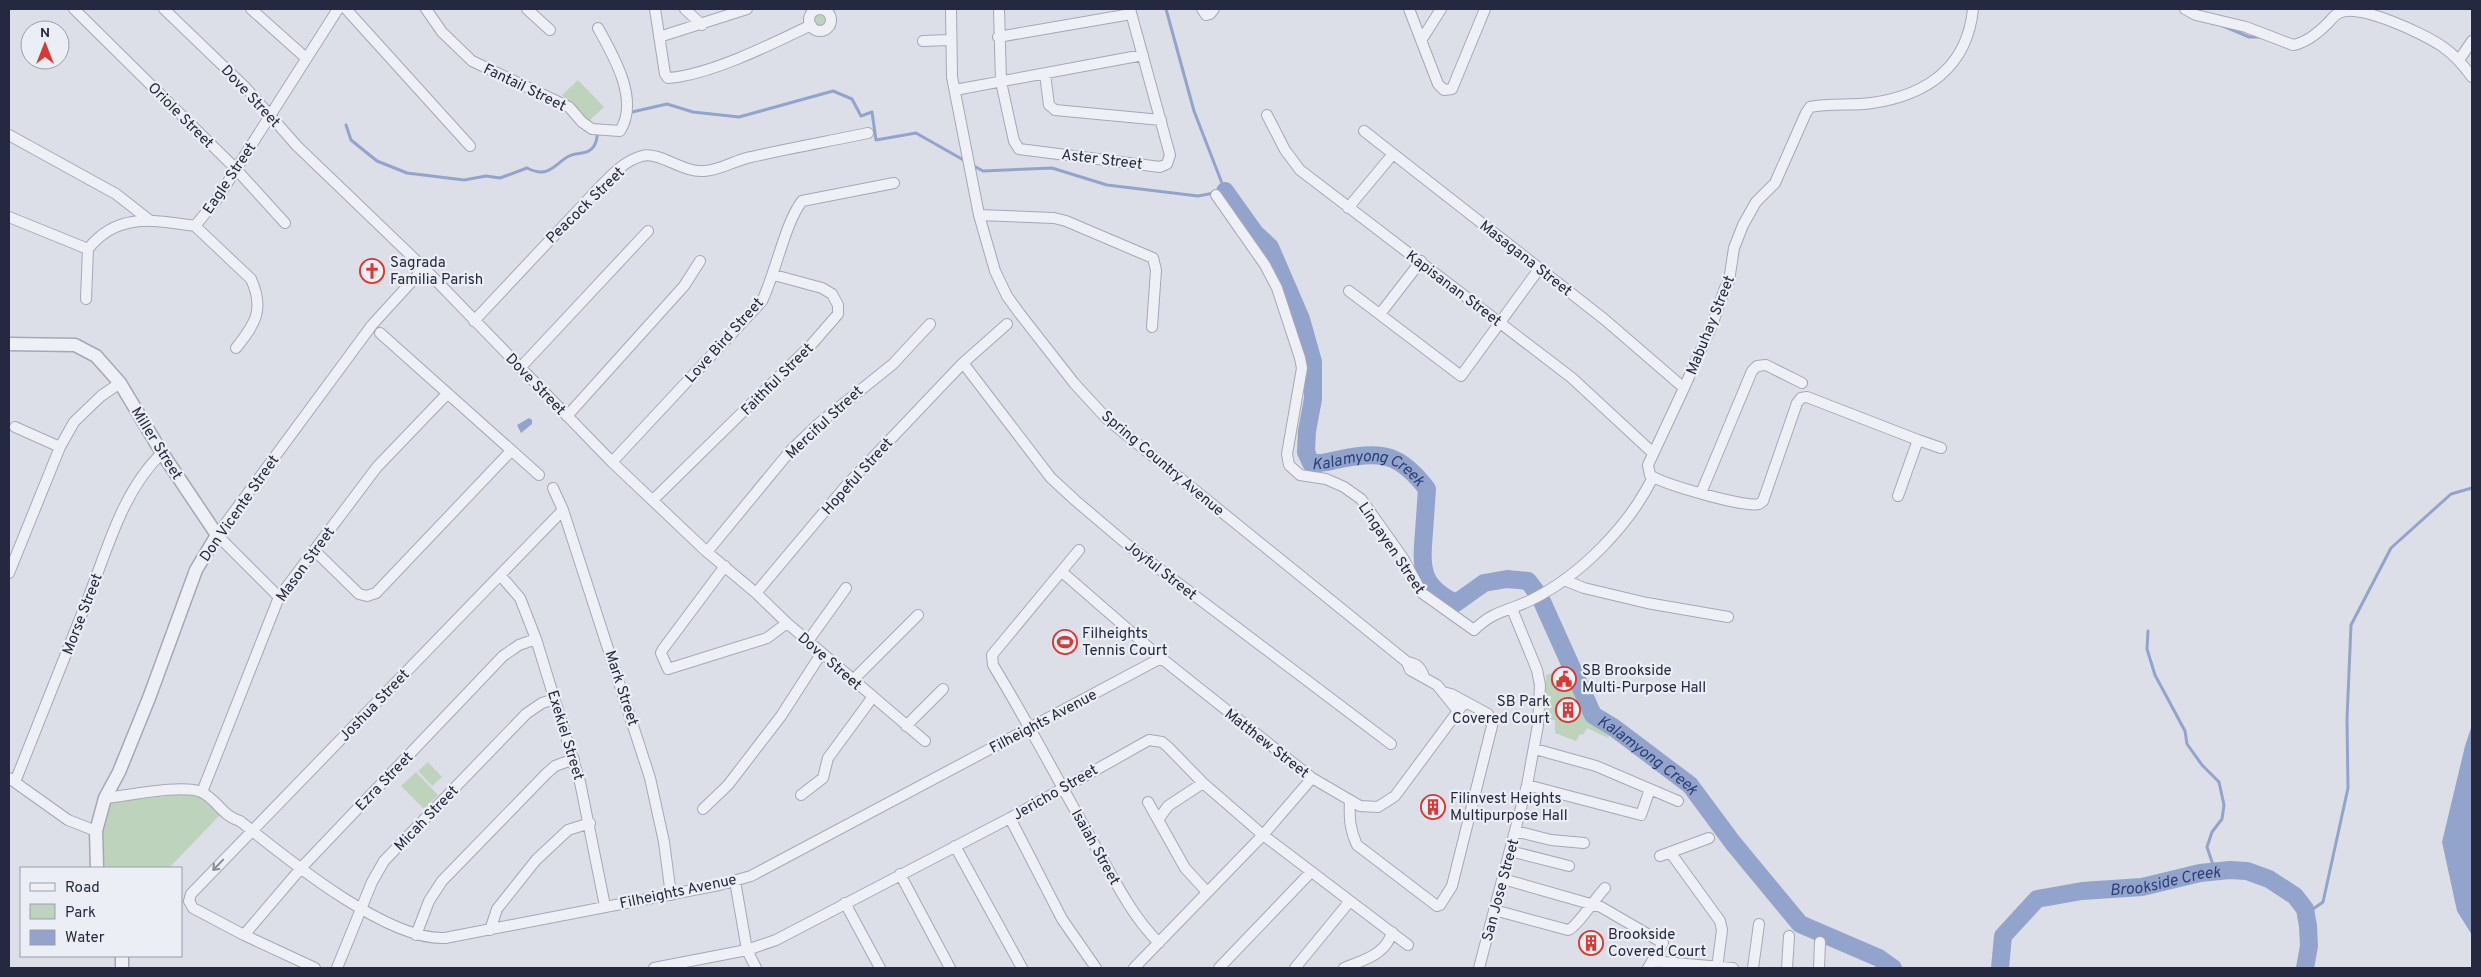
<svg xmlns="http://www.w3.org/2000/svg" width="2481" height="977" font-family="Overpass,sans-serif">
	<rect width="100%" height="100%" fill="#dcdfe8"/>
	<path fill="#bed3bc" d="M811 20a9 9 0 1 1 18 0a9 9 0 1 1-18 0Z
		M 578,80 L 604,107 L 588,122 L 562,95 Z
		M 1567,668 C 1581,701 1581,712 1612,732 L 1608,738 L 1587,728 L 1583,735 L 1580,734 L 1576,741 L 1555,733 L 1555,720 L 1545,719 L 1546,675 Z
		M 428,762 L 442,777 L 432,786 L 418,771 Z
		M 416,772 L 438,795 L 424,809 L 401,786 Z
		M 189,794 L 202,797 L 221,814 L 169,868 L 103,868 L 102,833 L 108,802 Z"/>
	<path fill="#93a4cc" d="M 529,418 L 532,420 L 532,424 L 521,433 L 517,425 Z
		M 2472,725 L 2472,935 L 2457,911 L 2442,842 L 2465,746 Z"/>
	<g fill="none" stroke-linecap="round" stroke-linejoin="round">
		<path stroke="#93a4cc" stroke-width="3" d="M 2221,25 L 2249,37 L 2260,37
			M 632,112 L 667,104 L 693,112 L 739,117 L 833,91 L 852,99 L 861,116 L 872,112 L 876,140 L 916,133 L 967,162
			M 346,125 L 351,140 L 377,161 L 407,173 L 464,180 L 486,176 L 500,178 L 527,168 C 549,179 553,165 569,156 C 577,152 589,155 594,146 C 597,142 597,136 598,131
			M 972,165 L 983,171 L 1052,168 L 1107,185 L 1198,196 L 1225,191 L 1194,111 L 1166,9
			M 2148,631 L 2147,649 L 2155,675 L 2185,731 L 2187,744 L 2202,765 L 2219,782 L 2224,805 L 2222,819 L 2212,832 L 2207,847 L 2215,871
			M 2306,914 L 2323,902 L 2348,788 L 2347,719 L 2351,625 L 2391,548 L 2451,494 L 2472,488"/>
		<g stroke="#93a4cc" stroke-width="18">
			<path id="s1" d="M 1225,191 L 1255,233 L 1270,247 L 1301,319 L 1313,362 L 1313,399 L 1307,431 L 1306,452 L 1311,463 C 1323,464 1330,461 1341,459 C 1383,450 1401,455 1427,489 C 1426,503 1425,518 1424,532 C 1421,568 1420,586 1456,603 L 1484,583 L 1507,579 L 1528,581 L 1540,597 L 1593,715 L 1613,727 L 1690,785 L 1733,843 L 1800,924 L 1879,958 L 1893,968"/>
			<path id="s2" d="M 2000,968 L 2003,936 L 2037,899 L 2082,891 L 2142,887 L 2200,873 L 2230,870 L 2247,871 L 2269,879 L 2295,896 L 2305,909 L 2308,926 L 2309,946 L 2305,968"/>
		</g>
		<defs>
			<path id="minor" d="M 74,9 L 235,168 L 285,223
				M 164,9 L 245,87 L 297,146 L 424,268 L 612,462 L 707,552 L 756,593 L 787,623 L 925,741
				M 251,9 L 306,58
				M 346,9 L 470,146
				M 426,9 L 442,32 L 472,61 L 569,107 L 582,122 L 592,129 L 620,131 C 640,100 613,55 598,28
				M 527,9 L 550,30
				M 655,9 L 665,74 L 668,78 C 710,75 772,44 811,25
				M 685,9 L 702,25
				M 951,9 L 952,77 L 979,215 L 995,271 L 1007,296 L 1020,314 L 1074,383 L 1107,419 L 1407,662 C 1417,664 1421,667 1424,677
				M 999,9 L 1001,82 L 1014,141 L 1019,149 L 1160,167 L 1167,164 L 1170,155 L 1130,9
				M 1202,9 L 1206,15 L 1210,14 L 1214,9
				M 1409,9 L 1438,84 L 1444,90 L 1452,89 L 1485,9
				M 2185,9 L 2196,15 L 2246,27 L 2293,45 C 2305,43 2319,32 2328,23 C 2332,19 2334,15 2339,13 C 2359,3 2425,34 2443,47 C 2455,55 2464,66 2472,77
				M809 20a11 11 0 1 1 22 0a11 11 0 1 1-22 0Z
				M 659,37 L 747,9
				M 998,37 L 1131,14
				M 1422,39 L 1441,9
				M 923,41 L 950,40
				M 2459,60 L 2472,41
				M 1045,74 L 1049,105 L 1055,110 L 1161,120
				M 955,90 L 1143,55
				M 1267,115 L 1285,150 L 1300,170 L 1572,378 L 1653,453
				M 1364,131 L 1604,319 L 1684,388
				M 9,135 L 116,194 L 148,219
				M 1216,195 L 1265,265 L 1277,288 L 1300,358 L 1302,368 L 1287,454 L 1289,465 L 1300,475 L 1326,479 L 1344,487 L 1361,499 L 1403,558 L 1422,593 L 1474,630 C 1494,610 1507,612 1531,600 C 1580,576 1629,526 1653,477
				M 1348,208 L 1393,154
				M 979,215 L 1054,218 L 1066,221 L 1153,258 L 1156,270 L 1152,327
				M 9,217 L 88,249
				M 195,226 L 217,199 L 338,9
				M 195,226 L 251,279 C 265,310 255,324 236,348
				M 88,249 C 117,212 154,220 195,226
				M 1349,291 L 1461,376 L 1539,269
				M 86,299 L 88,249
				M 1380,314 L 1421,261
				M 474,321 L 596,191 C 609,178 623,161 642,156 C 659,151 683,173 704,171 C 721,170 735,160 751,157 C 790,148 830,141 868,133
				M 380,333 L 539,475
				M 963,363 L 1051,478 L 1076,501 L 1129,546 L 1391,744
				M 520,368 L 648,231
				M 567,416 L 684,286 L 700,261
				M 15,427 L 60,447
				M 1918,440 L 1941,448
				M 612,462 L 762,301 C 776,272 785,223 802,201 L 894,183
				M 553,488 L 563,510 L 650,778 L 664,842 L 671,895
				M 1701,493 L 1752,371 L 1757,366 L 1766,365 L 1802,383
				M 1898,496 L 1918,440 L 1807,397 L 1801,398 L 1797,403 L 1763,501 L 1759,504 C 1746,508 1662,484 1650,475 L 1648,465 L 1684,388 L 1712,325 L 1725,288 L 1729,281 L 1734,248 L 1743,225 L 1756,202 L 1775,183 L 1806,113 L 1810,107 C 1830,103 1851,106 1872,103 C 1926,95 1967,68 1973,9
				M 654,499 L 812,344 L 838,314 L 838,305 L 832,294 L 822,288 L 774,275
				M 314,550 L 359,594 L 367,596 L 376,593 L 511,451
				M 1079,550 L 992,655 L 993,665 C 1029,724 1060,784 1094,844 C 1114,879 1131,915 1159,943
				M 707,552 L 791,450 L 817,425 L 893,364 L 930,324
				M 725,566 L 663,649 L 661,653 L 668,669 L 767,638 L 787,623
				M 1062,572 L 1161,658 L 1312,778 L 1360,806 L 1378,807 L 1395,796 L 1464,703
				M 9,573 L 60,447 L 74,422 L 101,396 L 120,383
				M 500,575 L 520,598 L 536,639 L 580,782 L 605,906
				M 1564,580 L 1584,588 L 1647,603 L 1728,617
				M 756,593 L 845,487 L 963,363 L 1007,324
				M 279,597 L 217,535 L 372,325 L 424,268
				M 808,641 L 846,588
				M 1407,662 L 1410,670 L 1437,685 L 1458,711
				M 852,681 L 918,615
				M 906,726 L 943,689
				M 1535,749 L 1596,766 L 1678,801
				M 9,778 L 68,820 L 96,831
				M 15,782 C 39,722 63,662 87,601 C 107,551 122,491 162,453
				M 1527,785 L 1641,815 L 1650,789
				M 202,792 L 279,597 L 377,467 L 447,394
				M 801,795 L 823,778 L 828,758 L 872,698
				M 105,798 C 127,796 182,784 201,792 C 217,799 222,816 240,821 C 286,858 387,941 445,938 L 719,885 L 751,876 L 1161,658
				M 1350,801 C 1349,818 1350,830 1357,845 L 1437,906 L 1440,905 L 1452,886 L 1492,726 L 1488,714 L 1451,694 L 1443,692
				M 1148,802 L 1185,868 L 1207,892
				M 703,809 L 728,785 L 781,716 L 821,654
				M 1010,818 L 1062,919 L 1096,968
				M 1158,820 L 1168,806 L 1203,783
				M 1515,831 L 1551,840 L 1584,843
				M 955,846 L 1022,968
				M 1510,851 L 1569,866
				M 1670,852 L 1720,921 L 1722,930 L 1717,968
				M 1660,856 L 1709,838
				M 900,874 L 950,968
				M 1503,879 L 1601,907 L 1663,943 L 1648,968
				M 735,881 L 747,950 L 756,968
				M 845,903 L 880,968
				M 1494,910 L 1568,930 C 1576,928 1597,896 1605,888
				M 490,930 L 497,909 L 536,860 L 568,830 L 590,823
				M 244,935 L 302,867 L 503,656 L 519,645 L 536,639
				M 416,935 L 429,901 L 442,881 L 546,774 L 555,766 L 574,759
				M 1652,961 L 1733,968
				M 315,968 L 244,935 L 193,908 L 189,901 L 191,894 L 563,510
				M 337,968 L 372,882 L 384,861 L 526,714 L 542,703 L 555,699
				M 654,968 L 747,950 L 776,940 L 1010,818 L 1149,740 L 1162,742 L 1168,747 L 1203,783 L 1263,835 L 1408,945
				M 1134,968 L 1263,835 L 1312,778
				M 1219,968 L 1311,872
				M 1295,968 L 1350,901
				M 1344,968 C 1363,960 1386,955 1392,932
				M 1479,968 L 1527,785 L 1538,725 L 1540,685 L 1537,670 L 1512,609
				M 1753,968 L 1759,924
				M 1787,968 L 1789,936
				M 1819,968 L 1820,942"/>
			<path id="tertiary" d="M 9,344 L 75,345 L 96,356 L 120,383 L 162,453 L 217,535 L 196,570 L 149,698 L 119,772 L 105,798 L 96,831 L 97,868
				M 122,968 L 122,956"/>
		</defs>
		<use href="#minor" stroke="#a5a8b5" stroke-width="12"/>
		<use href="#tertiary" stroke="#a5a8b5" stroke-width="15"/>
		<use href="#minor" stroke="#eff0f6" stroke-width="10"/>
		<use href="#tertiary" stroke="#eff0f6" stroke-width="12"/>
	</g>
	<defs><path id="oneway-shaft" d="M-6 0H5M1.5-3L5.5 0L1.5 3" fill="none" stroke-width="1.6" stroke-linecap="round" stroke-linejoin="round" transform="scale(1.25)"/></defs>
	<use stroke="#8a8c9a" href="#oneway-shaft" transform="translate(218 865) rotate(134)"/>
	<defs>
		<symbol id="church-ring" viewBox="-11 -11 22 22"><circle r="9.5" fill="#ebeef5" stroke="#da3933" stroke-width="1.5"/><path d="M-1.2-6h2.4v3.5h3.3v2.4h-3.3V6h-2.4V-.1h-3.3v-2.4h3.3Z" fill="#da3933"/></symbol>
		<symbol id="stadium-ring" viewBox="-11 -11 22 22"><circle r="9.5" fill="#ebeef5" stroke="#da3933" stroke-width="1.5"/><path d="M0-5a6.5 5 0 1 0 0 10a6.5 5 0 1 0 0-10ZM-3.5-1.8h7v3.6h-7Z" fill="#da3933"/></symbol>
		<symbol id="civic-ring" viewBox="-11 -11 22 22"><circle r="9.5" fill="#ebeef5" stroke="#da3933" stroke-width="1.5"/><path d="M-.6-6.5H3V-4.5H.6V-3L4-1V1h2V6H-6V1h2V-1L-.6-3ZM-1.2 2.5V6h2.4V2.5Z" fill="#da3933"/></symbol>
		<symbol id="building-ring" viewBox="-11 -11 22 22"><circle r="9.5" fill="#ebeef5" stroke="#da3933" stroke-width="1.5"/><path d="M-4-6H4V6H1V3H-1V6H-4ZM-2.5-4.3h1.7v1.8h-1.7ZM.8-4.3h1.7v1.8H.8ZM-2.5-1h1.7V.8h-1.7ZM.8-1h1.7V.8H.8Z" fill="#da3933"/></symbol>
	</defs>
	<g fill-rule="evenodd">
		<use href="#church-ring" x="358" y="257" width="28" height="28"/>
		<use href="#stadium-ring" x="1051" y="628" width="28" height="28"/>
		<use href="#civic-ring" x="1550" y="665" width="28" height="28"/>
		<use href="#building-ring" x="1554" y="696" width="28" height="28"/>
		<use href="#building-ring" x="1419" y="793" width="28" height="28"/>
		<use href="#building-ring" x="1577" y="929" width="28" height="28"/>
	</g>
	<g text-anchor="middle" stroke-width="4.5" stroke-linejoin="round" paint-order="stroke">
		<g font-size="15" fill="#24293f" stroke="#ebeef5">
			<text transform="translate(525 87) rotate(26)" y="5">Fantail Street</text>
			<text transform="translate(251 96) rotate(47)" y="5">Dove Street</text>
			<text transform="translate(181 115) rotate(45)" y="5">Oriole Street</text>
			<text transform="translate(1102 159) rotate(7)" y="5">Aster Street</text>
			<text transform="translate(229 178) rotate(-56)" y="5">Eagle Street</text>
			<text transform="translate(585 205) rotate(-44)" y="5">Peacock Street</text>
			<text transform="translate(1526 258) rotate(38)" y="5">Masagana Street</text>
			<text transform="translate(1454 288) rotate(37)" y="5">Kapisanan Street</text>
			<text transform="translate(1710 325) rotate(-68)" y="5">Mabuhay Street</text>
			<text transform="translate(724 340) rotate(-48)" y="5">Love Bird Street</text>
			<text transform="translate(777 379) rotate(-45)" y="5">Faithful Street</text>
			<text transform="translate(536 384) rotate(46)" y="5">Dove Street</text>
			<text transform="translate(824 422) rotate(-43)" y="5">Merciful Street</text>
			<text transform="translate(157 443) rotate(58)" y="5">Miller Street</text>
			<text transform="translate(1163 463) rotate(40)" y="5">Spring Country Avenue</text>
			<text transform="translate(857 476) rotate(-48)" y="5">Hopeful Street</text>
			<text transform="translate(239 508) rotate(-55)" y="5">Don Vicente Street</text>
			<text transform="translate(1392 548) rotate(56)" y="5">Lingayen Street</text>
			<text transform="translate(305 564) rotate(-54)" y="5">Mason Street</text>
			<text transform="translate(1161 570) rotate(38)" y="5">Joyful Street</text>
			<text transform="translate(82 614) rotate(-69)" y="5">Morse Street</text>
			<text transform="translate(830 661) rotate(41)" y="5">Dove Street</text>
			<text transform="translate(622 688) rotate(72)" y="5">Mark Street</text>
			<text transform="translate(374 705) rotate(-46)" y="5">Joshua Street</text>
			<text transform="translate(1043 721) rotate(-28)" y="5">Filheights Avenue</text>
			<text transform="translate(566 735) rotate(73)" y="5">Exekiel Street</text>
			<text transform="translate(1267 743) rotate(38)" y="5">Matthew Street</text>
			<text transform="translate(384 781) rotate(-46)" y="5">Ezra Street</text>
			<text transform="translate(1055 792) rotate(-30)" y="5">Jericho Street</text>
			<text transform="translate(426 818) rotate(-46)" y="5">Micah Street</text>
			<text transform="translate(1096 847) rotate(61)" y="5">Isaiah Street</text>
			<text transform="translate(1500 890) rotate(-75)" y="5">San Jose Street</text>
			<text transform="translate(678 891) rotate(-12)" y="5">Filheights Avenue</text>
		</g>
		<g font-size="15" fill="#24293f" stroke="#ebeef5" text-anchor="start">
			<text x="390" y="267">Sagrada<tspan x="390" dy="17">Familia Parish</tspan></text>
			<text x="1082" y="638">Filheights<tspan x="1082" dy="17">Tennis Court</tspan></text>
			<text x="1582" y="675">SB Brookside<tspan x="1582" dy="17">Multi-Purpose Hall</tspan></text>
			<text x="1550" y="706" text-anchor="end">SB Park<tspan x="1550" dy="17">Covered Court</tspan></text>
			<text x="1450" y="803">Filinvest Heights<tspan x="1450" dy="17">Multipurpose Hall</tspan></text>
			<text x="1608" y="939">Brookside<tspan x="1608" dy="17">Covered Court</tspan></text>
		</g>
		<g font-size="16" font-style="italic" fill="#2b3f77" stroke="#ebeef5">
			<text dy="6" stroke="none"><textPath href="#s1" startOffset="359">Kalamyong Creek</textPath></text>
			<text dy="6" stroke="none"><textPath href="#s1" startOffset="852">Kalamyong Creek</textPath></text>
			<text dy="6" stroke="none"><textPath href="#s2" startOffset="212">Brookside Creek</textPath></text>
		</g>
	</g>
	<rect width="2481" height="977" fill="none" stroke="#24293f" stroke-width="20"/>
	<rect x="20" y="867" width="162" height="90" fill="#ebeef5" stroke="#9b9fac"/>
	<rect x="30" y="883" width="25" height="8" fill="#eff0f6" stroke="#9b9fac"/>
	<text x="65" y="892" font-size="15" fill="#24293f">Road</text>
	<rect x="30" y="904" width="25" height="15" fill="#bed3bc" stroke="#9b9fac"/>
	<text x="65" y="917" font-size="15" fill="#24293f">Park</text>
	<rect x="30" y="930" width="25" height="15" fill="#93a4cc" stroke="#9b9fac"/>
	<text x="65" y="942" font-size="15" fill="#24293f">Water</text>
	<g transform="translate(45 45)"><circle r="24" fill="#ebeef5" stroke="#9b9fac"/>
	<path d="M0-4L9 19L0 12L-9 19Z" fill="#da3933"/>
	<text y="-8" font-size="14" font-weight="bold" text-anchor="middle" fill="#24293f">N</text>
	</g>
</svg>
